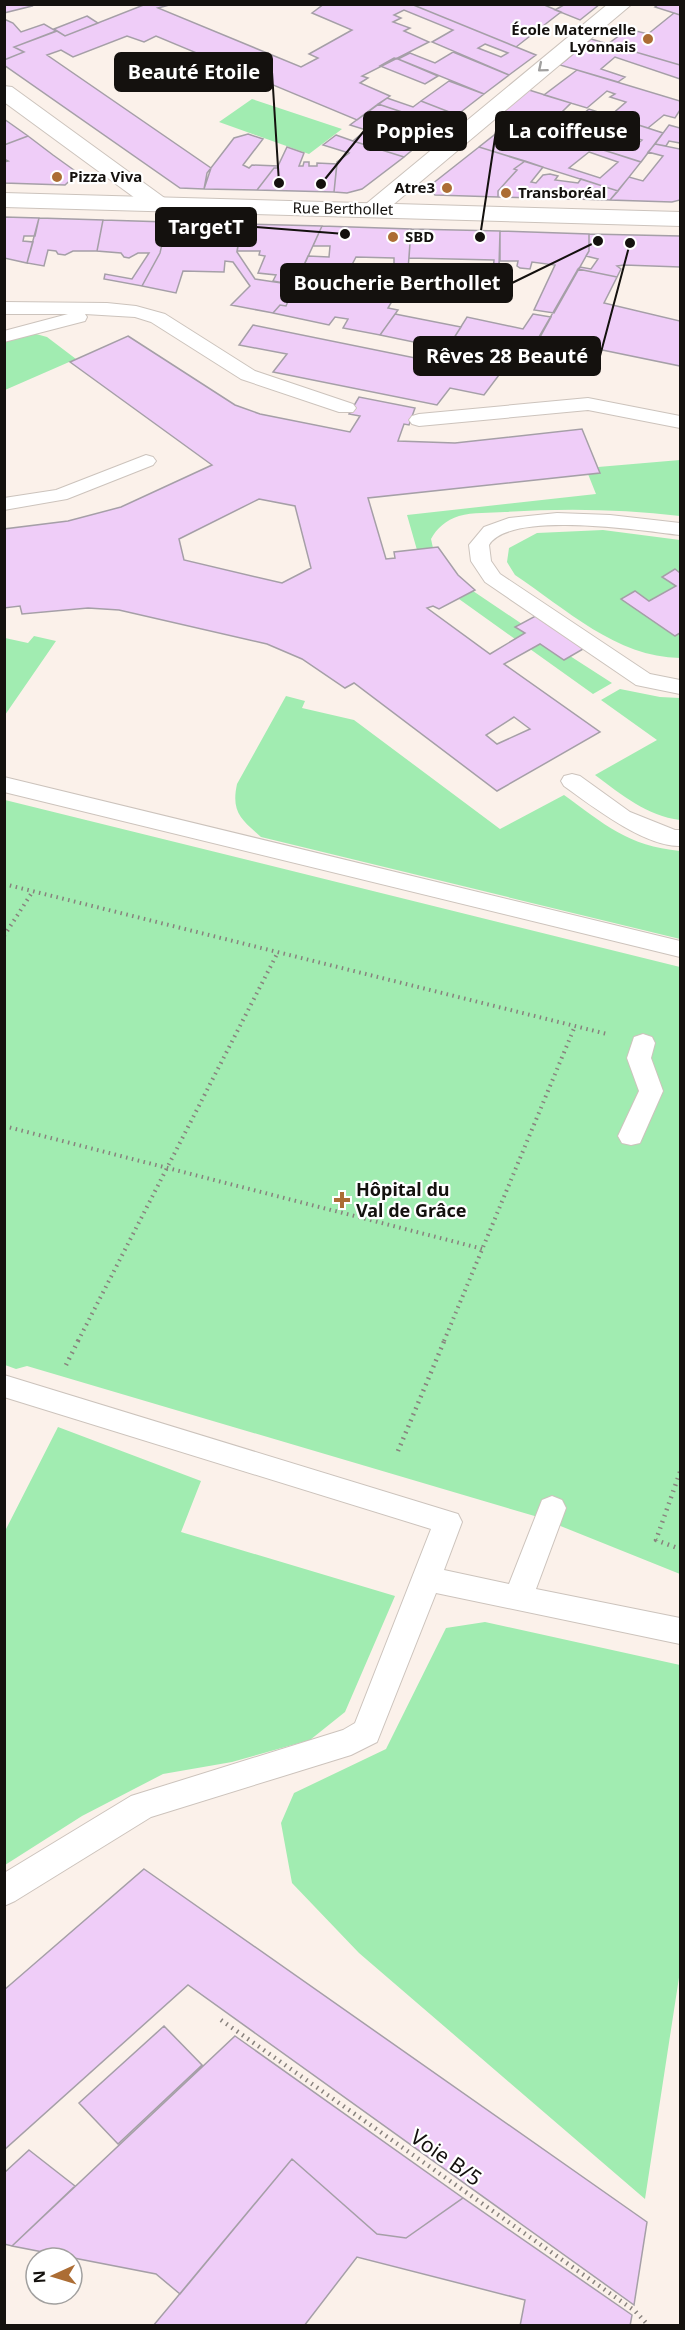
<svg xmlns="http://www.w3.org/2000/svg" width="685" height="2330" font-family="'Noto Sans',sans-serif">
	<rect width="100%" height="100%" fill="#fbf1ea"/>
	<path fill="#a1ecb1" d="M 252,99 L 342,129 L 309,154 L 219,122 Z
		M 36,334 L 47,337 L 76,359 L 5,390 L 5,340 L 22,335 Z
		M 680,460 L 680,516 C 622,509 563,508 505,512 C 490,513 473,512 459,516 C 446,520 437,528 431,539 L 433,548 L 417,550 L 407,515 L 596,494 L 588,474 L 600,473 L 598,467 Z
		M 603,530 L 680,540 L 680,658 C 616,657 566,609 515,575 L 507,562 L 509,548 L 537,533 Z
		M 473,591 L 522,624 L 516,628 L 525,633 L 515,639 L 459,599 Z
		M 34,636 L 56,641 L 5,715 L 5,638 L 28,643 Z
		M 540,644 L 564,660 L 570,656 L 612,683 L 593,694 L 530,649 Z
		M 620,689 L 660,697 L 680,698 L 680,820 C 647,816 622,795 595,775 L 657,740 L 601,700 Z
		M 286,696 L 305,701 L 302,708 L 354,720 L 500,829 L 564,795 C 604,824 628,846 680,851 L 680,939 L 261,837 C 241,819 231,812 237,784 Z
		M 5,800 L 680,967 L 680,1574 L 538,1517 L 27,1366 L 16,1369 L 5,1365 Z
		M 58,1427 L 201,1481 L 181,1532 L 395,1596 L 345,1712 L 310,1740 L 232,1762 L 163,1774 L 82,1816 L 5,1865 L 4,1533 Z
		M 485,1622 L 680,1665 L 680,1971 L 645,2199 L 359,1953 L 292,1883 L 281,1823 L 294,1793 L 386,1749 L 446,1628 Z"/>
	<path fill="#efcdf8" stroke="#a59fa7" stroke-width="1.5" fill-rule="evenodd" d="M 4,4 L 30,4 L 32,6 L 4,13 Z
		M 146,4 L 173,4 L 158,8 L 301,67 L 318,58 L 309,54 L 352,30 L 312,13 L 324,4 L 411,4 L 536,55 L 509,75 L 432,42 L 453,30 L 404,10 L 394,15 L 401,18 L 393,22 L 410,28 L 404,31 L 429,42 L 362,76 L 368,78 L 360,83 L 390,96 L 357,120 L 156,36 L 144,42 L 127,36 L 73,57 L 61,50 L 47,55 L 211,168 L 204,189 L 180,188 L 4,65 L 4,60 L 24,52 L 14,47 L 57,31 L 65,36 ZM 485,44 L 508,53 L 501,57 L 478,48 Z
		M 411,4 L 542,4 L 561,12 L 516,47 Z
		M 558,4 L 600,4 L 580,20 L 555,10 L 562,6 Z
		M 659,4 L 680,4 L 680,15 L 655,7 Z
		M 674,13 L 680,15 L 680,65 L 608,44 L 628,29 L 648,34 Z
		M 87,16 L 98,23 L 65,36 L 54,29 Z
		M 4,19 L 13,23 L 21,32 L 44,24 L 56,31 L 14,47 L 24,52 L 4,60 Z
		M 591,39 L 680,65 L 680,79 L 615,57 L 601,69 L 625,77 L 618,82 L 560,65 Z
		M 453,52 L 509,75 L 484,94 L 398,59 L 410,53 L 435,63 Z
		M 394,58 L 398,59 L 438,76 L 425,84 L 380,66 Z
		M 577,70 L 680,101 L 680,110 L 675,118 L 664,115 L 648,128 L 610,116 L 626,102 L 610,97 L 615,94 L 607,91 L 587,108 L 544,95 Z
		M 449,81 L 484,94 L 457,115 L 421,101 Z
		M 529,90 L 571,103 L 560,114 L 567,116 L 559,123 L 551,121 L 545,126 L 558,130 L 566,126 L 633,148 L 642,140 L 578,118 L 589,109 L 663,133 L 641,162 L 497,116 Z
		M 387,98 L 413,107 L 421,101 L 457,115 L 444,126 L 378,104 Z
		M 378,104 L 444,126 L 417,146 L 350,125 ZM 393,115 L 401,117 L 389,127 L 385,125 L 384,121 Z
		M 4,119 L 28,136 L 4,145 Z
		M 512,121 L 641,162 L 618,191 L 479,147 ZM 589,152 L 618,162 L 600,178 L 569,168 Z
		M 669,125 L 680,128 L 680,143 L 669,141 L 666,146 L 655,144 Z
		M 366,130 L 417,146 L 404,157 L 353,141 Z
		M 248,134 L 263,139 L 243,165 L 249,168 L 252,165 L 278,166 L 277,168 L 274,168 L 257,190 L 204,189 L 207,173 L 234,138 Z
		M 336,135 L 353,141 L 404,157 L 362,189 L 347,193 L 334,192 L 337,162 L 349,153 L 323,145 Z
		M 28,136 L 53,155 L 78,173 L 65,185 L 4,183 L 4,162 L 8,161 L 4,159 L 4,145 Z
		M 655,144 L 680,149 L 680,200 L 672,202 L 610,200 L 629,177 L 643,181 L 663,156 L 648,152 Z
		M 287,147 L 304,153 L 299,166 L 303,166 L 304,162 L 309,162 L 309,166 L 317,166 L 317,163 L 337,164 L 334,192 L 257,190 L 274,168 L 277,168 Z
		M 479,147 L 525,161 L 514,169 L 517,170 L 498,191 L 498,197 L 435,195 L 427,188 Z
		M 525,161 L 543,167 L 531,182 L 536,183 L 543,175 L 550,174 L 558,176 L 555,180 L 578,183 L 581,179 L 618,191 L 610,200 L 498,197 L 498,191 L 517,170 L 514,169 Z
		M 4,217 L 39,218 L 35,236 L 24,236 L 23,241 L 33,242 L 27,263 L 4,258 Z
		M 39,218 L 103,220 L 97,251 L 73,251 L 65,255 L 58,254 L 56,251 L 48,250 L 44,266 L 27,263 Z
		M 103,220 L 167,222 L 160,253 L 142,286 L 104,279 L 105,274 L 132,279 L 149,253 L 138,253 L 129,258 L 124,257 L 121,253 L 97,251 Z
		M 167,222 L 242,224 L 237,252 L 255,279 L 295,285 L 286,306 L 280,305 L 273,313 L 231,305 L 250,286 L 233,262 L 225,261 L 224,272 L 183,271 L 176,293 L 142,286 L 160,253 Z
		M 242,224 L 322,226 L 295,285 L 273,281 L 276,275 L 258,273 L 265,256 L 259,255 L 260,251 L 237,251 Z
		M 322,226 L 411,229 L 408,270 L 394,270 L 394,258 L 356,257 L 344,280 L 337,283 L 298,278 L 308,256 L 329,257 L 330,246 L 313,246 Z
		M 411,229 L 500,231 L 499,266 L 494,274 L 493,273 L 494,260 L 409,258 Z
		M 500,231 L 589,234 L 589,251 L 554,313 L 534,310 L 555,265 L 532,262 L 530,269 L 520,268 L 517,266 L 518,261 L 500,261 Z
		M 589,234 L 680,236 L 680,267 L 624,265 L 617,266 L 621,269 L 617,277 L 578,269 L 580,267 L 591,269 L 598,259 L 586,256 L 589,251 Z
		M 578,269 L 617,277 L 604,303 L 680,321 L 680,366 L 539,337 Z
		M 293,289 L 346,300 L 351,293 L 390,301 L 391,303 L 388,308 L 398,310 L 380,335 L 343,328 L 348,319 L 335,317 L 329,325 L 273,313 L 280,305 L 286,306 Z
		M 395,314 L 461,327 L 447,349 L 380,335 Z
		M 533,314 L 551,317 L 533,350 L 536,350 L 529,366 L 447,349 L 467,317 L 523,329 Z
		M 253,325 L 499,375 L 484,395 L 450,388 L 437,405 L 273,372 L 287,354 L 239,345 Z
		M 128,336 L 235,405 L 260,414 L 350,432 L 360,416 L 349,414 L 359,397 L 415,408 L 409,425 L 404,424 L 398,441 L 455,443 L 582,429 L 600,473 L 368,498 L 386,559 L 395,558 L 394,552 L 438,547 L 458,575 L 475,590 L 439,609 L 433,606 L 427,608 L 490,654 L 525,633 L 515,627 L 541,613 L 590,645 L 564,660 L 540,644 L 504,664 L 600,732 L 497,791 L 354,683 L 345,688 L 302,659 L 267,644 L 119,610 L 88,608 L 22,614 L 20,606 L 4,608 L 4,529 L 68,521 L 121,507 L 212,465 L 70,362 ZM 259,499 L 295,506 L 311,568 L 282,583 L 184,560 L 179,539 ZM 514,717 L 530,729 L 497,744 L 486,735 Z
		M 675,569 L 680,573 L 680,633 L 675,636 L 621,599 L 635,591 L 649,601 L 676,586 L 662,577 Z
		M 144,1869 L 647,2222 L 634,2305 L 188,1985 L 4,2150 L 4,1990 Z
		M 164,2026 L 202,2065 L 118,2144 L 79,2103 Z
		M 235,2036 L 463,2198 L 406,2238 L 377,2234 L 292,2159 L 180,2294 L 156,2274 L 12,2246 Z
		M 29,2150 L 75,2186 L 12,2246 L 4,2244 L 4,2173 Z
		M 292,2159 L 377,2234 L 406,2238 L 463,2198 L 632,2315 L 630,2326 L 520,2326 L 525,2300 L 357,2257 L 304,2326 L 153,2326 Z"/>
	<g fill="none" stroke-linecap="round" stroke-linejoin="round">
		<defs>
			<path id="lane" d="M 4,302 L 107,303 L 136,306 L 165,314 L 255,371 L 353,404 L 356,408 L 353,412 L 339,412 L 241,379 L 151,322 L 135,317 L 85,314 L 87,317 L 85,321 L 4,342 L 4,331 L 68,314 L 4,314 Z
				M 588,398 L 680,416 L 680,428 L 588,410 L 419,426 L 412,424 L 409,420 L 412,416 L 419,414 Z
				M 146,455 L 153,457 L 156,461 L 153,465 L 67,499 L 4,510 L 4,498 L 56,490 Z
				M 557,513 L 610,515 L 680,523 L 680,535 C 643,531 510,510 489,545 L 491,561 L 500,574 L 650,674 L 680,680 L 680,694 L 636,685 L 485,582 L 471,561 L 469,545 L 484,527 L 509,518 Z
				M 572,774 L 580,776 L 630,812 L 675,830 L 680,830 L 680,846 C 645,847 593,807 564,786 L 561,781 L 564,776 Z
				M 4,777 L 680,941 L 680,957 L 4,792 Z
				M 643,1034 L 652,1037 L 655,1043 L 651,1058 L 663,1091 L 640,1143 L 631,1145 L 622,1143 L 618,1136 L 639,1091 L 627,1058 L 634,1037 Z
				M 4,1375 L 458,1514 L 462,1522 L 444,1570 L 509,1584 L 542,1500 L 552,1496 L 562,1500 L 566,1508 L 536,1589 L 680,1618 L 680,1644 L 436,1593 L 377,1742 L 351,1755 L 151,1817 L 15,1901 L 4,1906 L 4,1873 L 131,1796 L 343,1730 L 355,1723 L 431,1529 L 4,1397 Z"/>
			<path id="street" d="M 608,4 L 632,4 L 382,214 L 374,216 L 366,214 L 363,209 L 366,204 Z
				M 4,86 L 12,87 L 166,199 L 169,204 L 166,209 L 158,211 L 150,209 L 4,102 Z"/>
			<path id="secondary" d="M 4,193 L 680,212 L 680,226 L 4,207 Z"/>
		</defs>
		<use href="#lane" stroke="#ccc3bc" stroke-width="2"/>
		<use href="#street" stroke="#ccc3bc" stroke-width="2"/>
		<use href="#secondary" stroke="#ccc3bc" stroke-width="2"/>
		<path stroke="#88827d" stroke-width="4" stroke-dasharray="1.5 4.5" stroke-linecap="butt" d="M 4,884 L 607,1034
			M 4,936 L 33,891
			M 4,1126 L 483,1249
			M 78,1341 L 278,952
			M 444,1341 L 575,1026"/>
		<path stroke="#88827d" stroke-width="4.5" stroke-dasharray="1.5 5" stroke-linecap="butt" d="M 66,1365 L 79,1339
			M 398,1451 L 445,1339
			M 680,1472 L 656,1540 L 680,1549
			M 221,2020 L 635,2311 L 649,2326"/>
		<use href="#lane" fill="#fff" fill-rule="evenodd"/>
		<use href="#street" fill="#fff" fill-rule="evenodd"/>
		<use href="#secondary" fill="#fff" fill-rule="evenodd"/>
	</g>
	<defs><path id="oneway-chevron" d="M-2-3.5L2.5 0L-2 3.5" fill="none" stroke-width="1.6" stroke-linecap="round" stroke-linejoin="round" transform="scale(1.5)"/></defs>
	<use stroke="#a1a09f" href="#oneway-chevron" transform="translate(542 68) rotate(140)"/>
	<g fill="#ac6d34" stroke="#fff" stroke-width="2">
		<circle cx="648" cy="39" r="6"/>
		<circle cx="57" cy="177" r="6"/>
		<circle cx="447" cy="188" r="6"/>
		<circle cx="506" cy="193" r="6"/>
		<circle cx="393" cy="237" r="6"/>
		<path d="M339 1191h6v6h6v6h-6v6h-6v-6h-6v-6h6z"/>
	</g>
	<g text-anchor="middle" stroke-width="4.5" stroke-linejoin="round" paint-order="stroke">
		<g font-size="15" font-weight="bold" fill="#14110e" stroke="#fff" text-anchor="start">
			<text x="636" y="35" text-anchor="end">École Maternelle<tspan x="636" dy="17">Lyonnais</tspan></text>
			<text x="69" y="182">Pizza Viva</text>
			<text x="435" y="193" text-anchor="end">Atre3</text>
			<text x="518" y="198">Transboréal</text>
			<text x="405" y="242">SBD</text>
		</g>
		<g font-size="15" fill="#14110e" stroke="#fff">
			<text transform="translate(343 209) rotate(1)" y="5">Rue Berthollet</text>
		</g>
		<g font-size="18" font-weight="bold" fill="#14110e" stroke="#fff" text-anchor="start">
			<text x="356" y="1196">Hôpital du<tspan x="356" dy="21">Val de Grâce</tspan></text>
		</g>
		<g font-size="21" fill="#14110e" stroke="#fff">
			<text transform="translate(446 2158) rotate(35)" y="7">Voie B/5</text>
		</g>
	</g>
	<path fill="none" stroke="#14110e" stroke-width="2" d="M279 183L272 72M321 184L364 131M480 237L496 131M345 234L256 227M598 241L512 283M630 243L600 356"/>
	<g fill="#14110e" stroke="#fff" stroke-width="2">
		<circle cx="279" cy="183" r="6"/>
		<circle cx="321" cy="184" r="6"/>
		<circle cx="480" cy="237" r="6"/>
		<circle cx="345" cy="234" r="6"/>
		<circle cx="598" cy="241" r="6"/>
		<circle cx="630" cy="243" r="6"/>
	</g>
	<g fill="#14110e" stroke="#14110e" stroke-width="2">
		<rect x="115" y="53" width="157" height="38" rx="6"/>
		<rect x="364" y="112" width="102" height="38" rx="6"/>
		<rect x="496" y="112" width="143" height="38" rx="6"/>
		<rect x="156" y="208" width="100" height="38" rx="6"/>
		<rect x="281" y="264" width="231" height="38" rx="6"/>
		<rect x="414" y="337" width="186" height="38" rx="6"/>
	</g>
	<g font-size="20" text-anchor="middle" font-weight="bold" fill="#fff">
		<text x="194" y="79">Beauté Etoile</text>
		<text x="415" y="138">Poppies</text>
		<text x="568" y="138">La coiffeuse</text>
		<text x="206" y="234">TargetT</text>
		<text x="397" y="290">Boucherie Berthollet</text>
		<text x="507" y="363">Rêves 28 Beauté</text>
	</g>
	<rect width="685" height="2330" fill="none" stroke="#14110e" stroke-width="12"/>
	<g transform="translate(54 2276) rotate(266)"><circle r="28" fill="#ffffff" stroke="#a1a09f" stroke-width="1.5"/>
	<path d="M0-4.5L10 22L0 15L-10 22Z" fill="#ac6d34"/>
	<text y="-9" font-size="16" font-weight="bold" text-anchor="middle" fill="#14110e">N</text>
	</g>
</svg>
